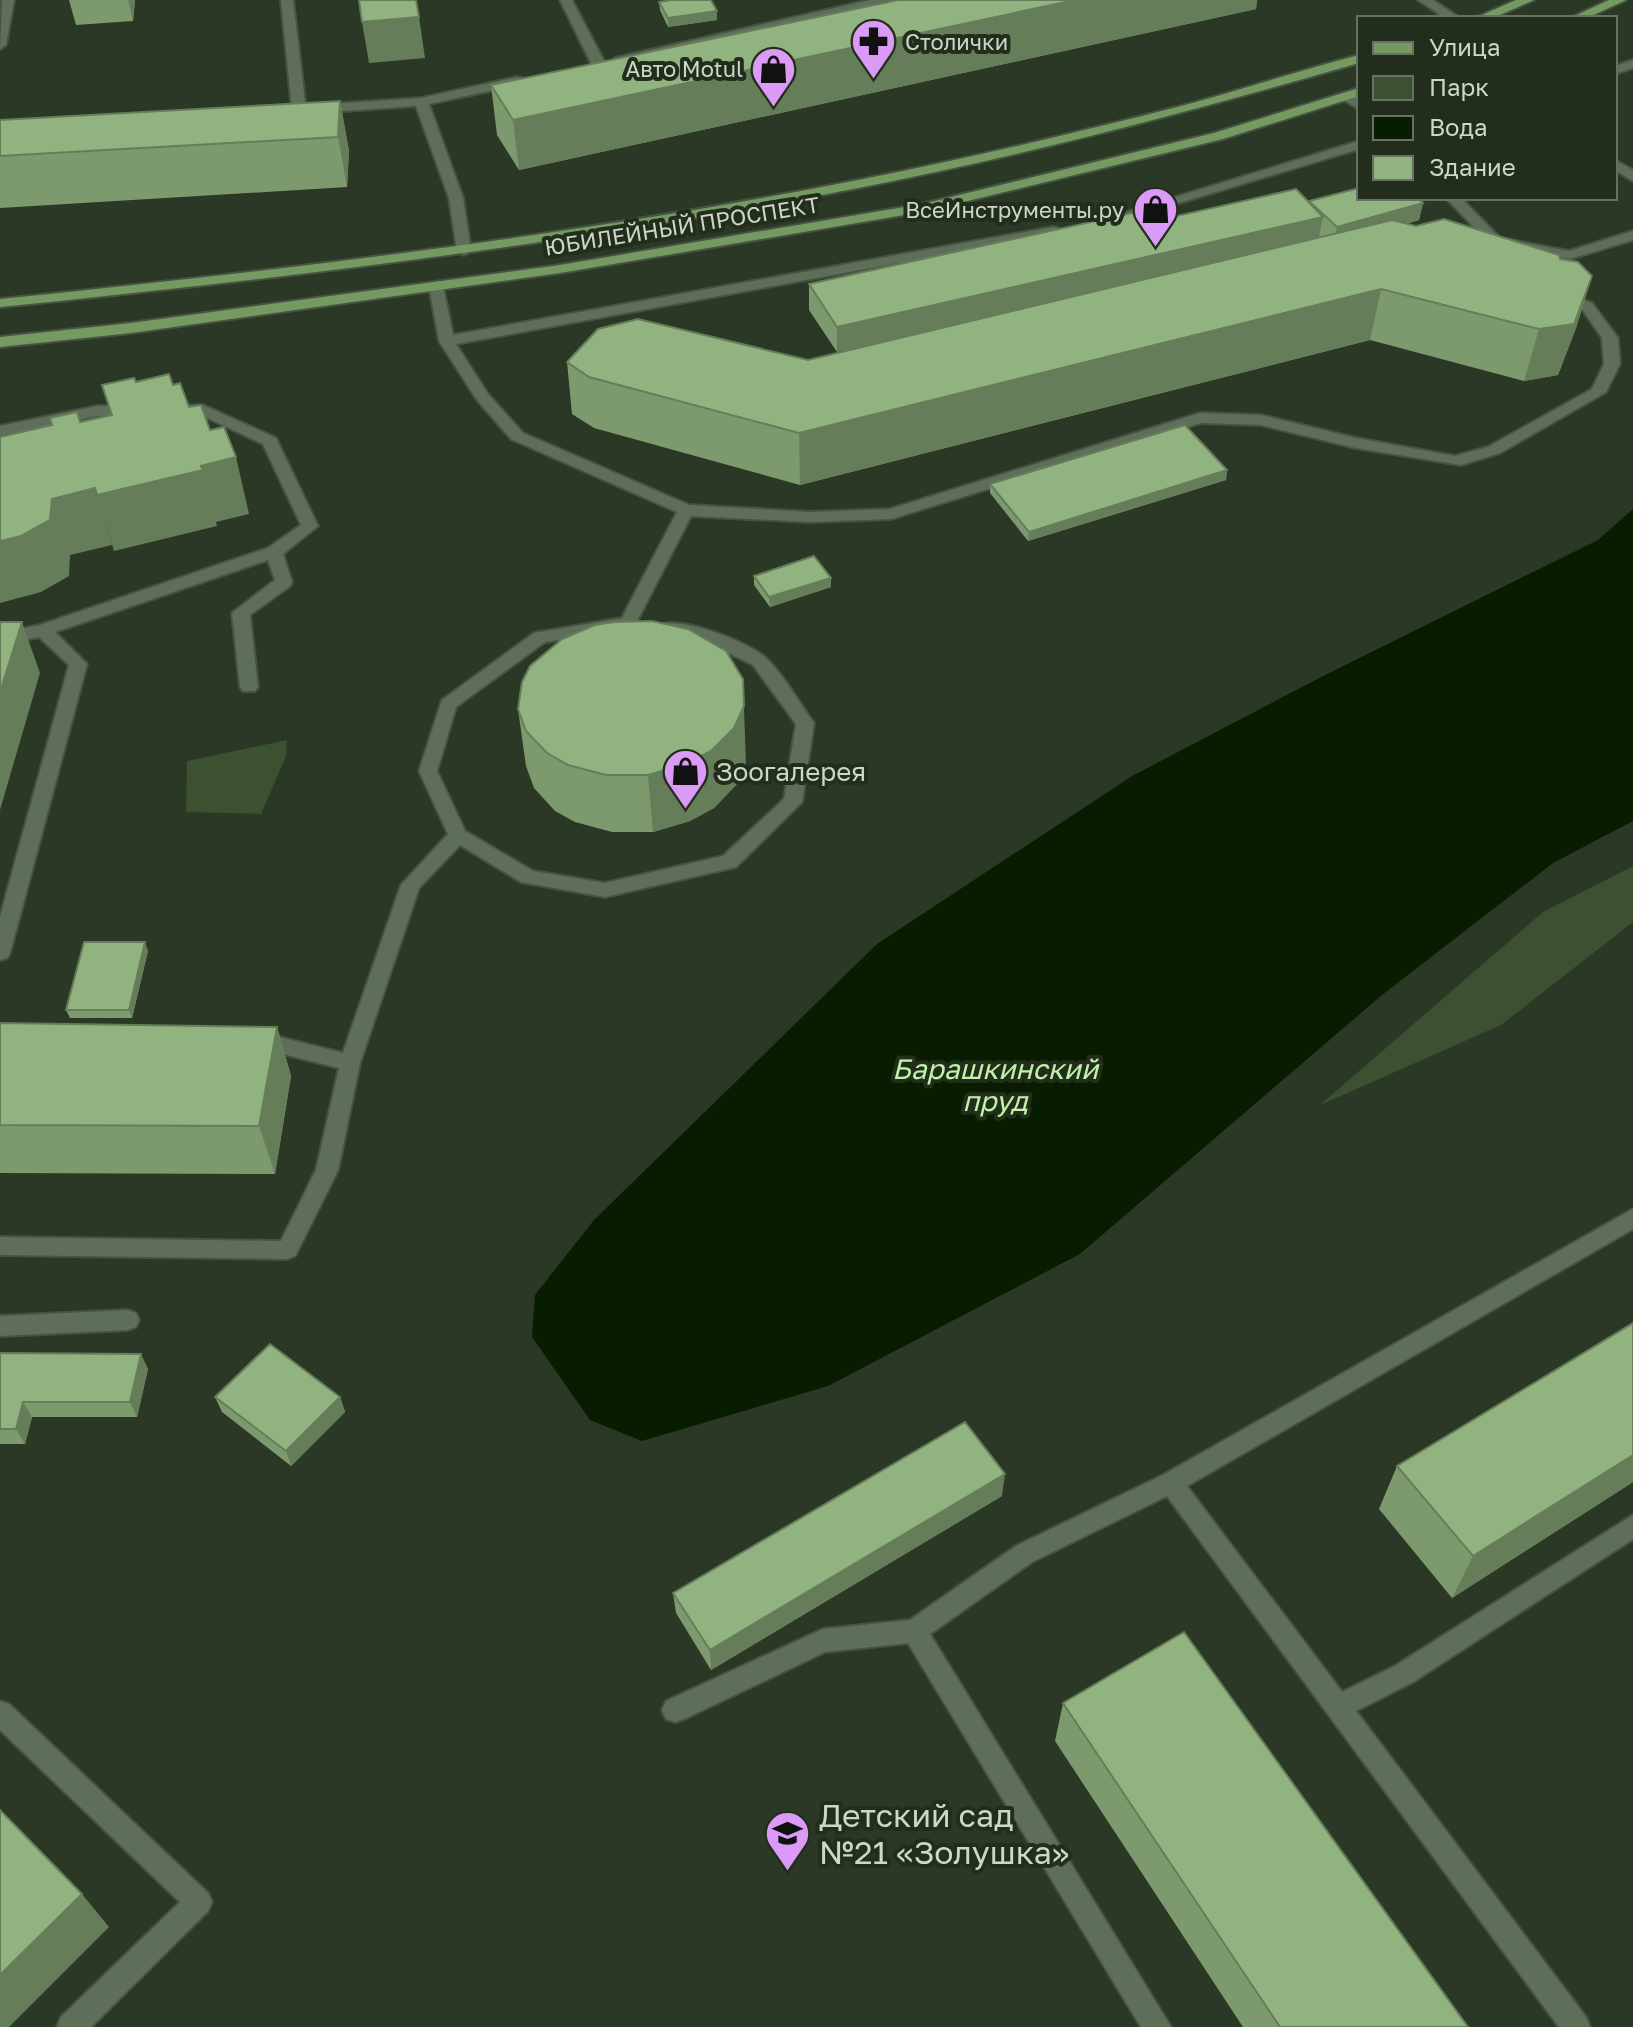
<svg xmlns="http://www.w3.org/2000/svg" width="1633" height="2027" font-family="'Golos Text',sans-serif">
	<rect width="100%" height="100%" fill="#2b3825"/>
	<path fill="#3c5032" d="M 287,740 L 286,756 L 261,814 L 186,812 L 187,761 Z
		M 1633,866 L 1633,922 L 1501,1025 L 1320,1105 L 1543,912 Z"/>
	<path fill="#081d00" d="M 1633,509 L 1633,821 L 1553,863 L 1382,995 L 1080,1254 L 828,1386 L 642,1441 L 590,1420 L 532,1337 L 535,1295 L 594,1220 L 877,944 L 1132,776 L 1329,673 L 1598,540 Z"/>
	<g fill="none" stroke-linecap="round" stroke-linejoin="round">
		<defs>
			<path id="minor" d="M 2,0 L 14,0 L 6,45 L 0,49 Z
				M 281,0 L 293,0 L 306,110 L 299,114 L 292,110 Z
				M 560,0 L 572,0 L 605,63 L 603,66 L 591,63 Z
				M 870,0 L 893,0 L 622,62 L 615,58 Z
				M 1418,0 L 1433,0 L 1460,18 L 1445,18 Z
				M 1633,60 L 1633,68 L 1615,74 L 1615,66 Z
				M 517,77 L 522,78 L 522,84 L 429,104 L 463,198 L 471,251 L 464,255 L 457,251 L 449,198 L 416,106 L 315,113 L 308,109 L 315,105 L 421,98 Z
				M 1342,93 L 1352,93 L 1359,99 L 1359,109 L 1342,99 Z
				M 1359,141 L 1359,149 L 1109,224 L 1099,224 L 1097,221 Z
				M 1615,160 L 1633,170 L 1633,181 L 1615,170 Z
				M 1446,198 L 1461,198 L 1500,238 L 1569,251 L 1633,231 L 1633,240 L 1570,259 L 1495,245 L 1490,244 Z
				M 1053,227 L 1058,228 L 1058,234 L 456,344 L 488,394 L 523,433 L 689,505 L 810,512 L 890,509 L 1200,413 L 1261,415 L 1356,438 L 1455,456 L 1488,447 L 1592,389 L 1604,364 L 1602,338 L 1582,309 L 1552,299 L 1552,293 L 1557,292 L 1592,303 L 1618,338 L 1620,364 L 1606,392 L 1500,453 L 1461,465 L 1356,448 L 1261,425 L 1201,423 L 891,519 L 810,522 L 691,516 L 634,627 L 545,642 L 456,707 L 437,771 L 465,831 L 533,871 L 605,883 L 723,856 L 784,799 L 796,724 L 753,665 L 696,637 L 663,632 L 660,628 L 663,624 C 685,618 751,643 767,659 C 784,676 797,699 811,719 L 814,723 L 802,802 L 736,867 L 605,897 L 521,882 L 460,845 L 419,888 L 360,1063 L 338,1170 L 295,1256 L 287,1259 L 0,1255 L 0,1237 L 281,1241 L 316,1170 L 339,1068 L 279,1053 L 251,1051 L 248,1045 L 251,1039 L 279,1037 L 343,1053 L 401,885 L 448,834 L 419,771 L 442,700 L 534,633 L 622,618 L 677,512 L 511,439 L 477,400 L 439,341 L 429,286 L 431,283 L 441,283 L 443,286 L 453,335 Z
				M 203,405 L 276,438 L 318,526 L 283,554 L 292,582 L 290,586 L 250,615 L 258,687 L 255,691 L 243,691 L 240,687 L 232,613 L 275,580 L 268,560 L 55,632 L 87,664 L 10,953 L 7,958 L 0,960 L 0,917 L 69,665 L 39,637 L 0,645 L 0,633 L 40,625 L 268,548 L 301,525 L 263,444 L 201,415 L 175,416 L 167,411 L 175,406 Z
				M 98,406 L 135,406 L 143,411 L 135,416 L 98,416 L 0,436 L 0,426 Z
				M 1633,1209 L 1633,1229 L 1187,1486 L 1342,1692 L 1395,1666 L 1633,1515 L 1633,1539 L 1413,1682 L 1356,1711 L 1586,2017 L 1590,2027 L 1559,2027 L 1167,1496 L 1032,1562 L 930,1634 L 1171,2027 L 1141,2027 L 908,1643 L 825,1652 L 684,1719 L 675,1722 L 666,1719 L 662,1710 L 666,1701 L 823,1629 L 910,1620 L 1016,1546 L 1163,1475 Z
				M 128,1310 L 136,1313 L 139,1320 L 136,1327 L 128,1330 L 0,1336 L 0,1316 Z
				M 0,1701 L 9,1704 L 208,1893 L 212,1902 L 208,1911 L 91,2027 L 57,2027 L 61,2017 L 180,1902 L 0,1730 Z"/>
			<path id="major" d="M 1516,0 L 1534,0 L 1493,18 L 1475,18 Z
				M 1609,0 L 1626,0 L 1587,18 L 1570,18 Z
				M 1359,55 L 1359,63 C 1192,111 1024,156 853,189 C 571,244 286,278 0,307 L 0,299 C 286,270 571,236 853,181 C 965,159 1076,133 1185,105 C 1243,89 1301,70 1359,55 Z
				M 1359,88 L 1359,96 L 1223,139 L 922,212 L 560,273 L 131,333 L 0,347 L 0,337 L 131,323 L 560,265 L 922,204 L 1214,133 Z"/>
		</defs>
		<use href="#minor" stroke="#475242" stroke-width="4"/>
		<use href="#major" stroke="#475242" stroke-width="4"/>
		<use href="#minor" fill="#5f6e59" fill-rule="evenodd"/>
		<use href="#major" fill="#749a61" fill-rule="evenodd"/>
	</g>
	<path fill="#7d9a6e" d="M 69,0 L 135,0 L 133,21 L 76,25 Z
		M 898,0 L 1257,0 L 1256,9 L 519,170 L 497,135 L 491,85 Z
		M 659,2 L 717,11 L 717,20 L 668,27 L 660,10 Z
		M 340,101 L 349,151 L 347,187 L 0,208 L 0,120 Z
		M 1309,202 L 1423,203 L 1419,220 L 1406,224 L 1560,259 L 1592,276 L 1576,328 L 1558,375 L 1524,381 L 1370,340 L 800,485 L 594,428 L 572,414 L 567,362 L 808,360 L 934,330 L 837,352 L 809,310 L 809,284 L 1177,216 Z
		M 1227,470 L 1226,480 L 1028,541 L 990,493 L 990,484 Z
		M 754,576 L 831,587 L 770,607 L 754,585 Z
		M 518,709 L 746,764 L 736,785 L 714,808 L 690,821 L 653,832 L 612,832 L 575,822 L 555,811 L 534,788 L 526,766 Z
		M 148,951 L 132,1018 L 70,1018 L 66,1010 Z
		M 0,1023 L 277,1027 L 291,1076 L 275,1174 L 0,1173 Z
		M 1633,1323 L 1633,1482 L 1452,1598 L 1379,1509 L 1397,1466 Z
		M 0,1353 L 148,1369 L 137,1417 L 32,1417 L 25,1444 L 0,1444 Z
		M 215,1397 L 340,1397 L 345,1412 L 291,1466 L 222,1412 Z
		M 1002,1496 L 711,1670 L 676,1613 L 673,1593 Z
		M 1063,1703 L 1468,2027 L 1243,2027 L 1055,1741 Z"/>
	<path fill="#667d5a" d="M 128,0 L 135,0 L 133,21 Z
		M 1075,0 L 1257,0 L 1256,9 L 519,170 L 513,120 Z
		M 717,11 L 717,20 L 668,27 L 668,18 Z
		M 419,17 L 425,58 L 369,63 L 362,22 Z
		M 340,101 L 349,151 L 347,187 L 338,137 Z
		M 1423,203 L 1419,220 L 1333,244 L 1337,227 Z
		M 1323,217 L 1318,242 L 837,352 L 837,327 Z
		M 1592,276 L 1576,328 L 1558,375 L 1524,381 L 1539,329 Z
		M 1381,289 L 1370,340 L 800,485 L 799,433 Z
		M 236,457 L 249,514 L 216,522 L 217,526 L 114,551 L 97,495 Z
		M 1227,470 L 1226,480 L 1028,541 L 1029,532 Z
		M 95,488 L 112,545 L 70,555 L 69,576 L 41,592 L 0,603 L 0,541 L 52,499 Z
		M 831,578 L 831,587 L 770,607 L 769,597 Z
		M 22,622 L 40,673 L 0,810 L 0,692 Z
		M 743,679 L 746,764 L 736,785 L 714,808 L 690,821 L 653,832 L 648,775 Z
		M 145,942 L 148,951 L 132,1018 L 129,1010 Z
		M 277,1027 L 291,1076 L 275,1174 L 259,1126 Z
		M 141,1354 L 148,1369 L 137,1417 L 130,1402 Z
		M 340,1397 L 345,1412 L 291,1466 L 286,1451 Z
		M 23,1402 L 32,1417 L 25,1444 L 16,1429 Z
		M 1633,1455 L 1633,1482 L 1452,1598 L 1473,1556 Z
		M 1005,1474 L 1002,1496 L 711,1670 L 710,1650 Z
		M 82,1894 L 109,1927 L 9,2027 L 0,2027 L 0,1975 Z"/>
	<path fill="#91b380" stroke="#667d5a" stroke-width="2" d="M 359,0 L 416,0 L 419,17 L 362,22 Z
		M 671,0 L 711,0 L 717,11 L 668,18 L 659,2 Z
		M 898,0 L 1075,0 L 513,120 L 491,85 Z
		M 340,101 L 338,137 L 0,156 L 0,120 Z
		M 1359,188 L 1359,198 L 1418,198 L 1423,203 L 1337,227 L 1309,201 Z
		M 1296,189 L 1323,217 L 837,327 L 809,284 L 1168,205 L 1177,216 Z
		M 1444,219 L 1559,255 L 1560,259 L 1578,262 L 1592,276 L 1574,324 L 1539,329 L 1381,289 L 799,433 L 589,377 L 567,362 L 598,329 L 638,319 L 808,360 L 1392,220 L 1416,226 Z
		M 169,374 L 173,385 L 180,383 L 189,407 L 201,405 L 210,430 L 224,427 L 236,457 L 201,466 L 203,470 L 97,495 L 95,488 L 52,499 L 50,520 L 21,536 L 0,541 L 0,437 L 52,425 L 50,418 L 77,412 L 80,422 L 112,415 L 102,385 L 134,378 L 136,382 Z
		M 1185,425 L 1227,470 L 1029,532 L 990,484 Z
		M 814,556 L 831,578 L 769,597 L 754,576 Z
		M 652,621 L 688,629 L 726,651 L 743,679 L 744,706 L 734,728 L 711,751 L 686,764 L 648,775 L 606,775 L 568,765 L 547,753 L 526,731 L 518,709 L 522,682 L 530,666 L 562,639 L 595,625 L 614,622 Z
		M 0,622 L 22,622 L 0,692 Z
		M 84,942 L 145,942 L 129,1010 L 66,1010 Z
		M 0,1023 L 277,1027 L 259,1126 L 0,1125 Z
		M 1633,1323 L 1633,1455 L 1473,1556 L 1397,1466 Z
		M 270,1344 L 340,1397 L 286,1451 L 215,1397 Z
		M 0,1353 L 141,1354 L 130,1402 L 23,1402 L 16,1429 L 0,1429 Z
		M 965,1422 L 1005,1474 L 710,1650 L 673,1593 Z
		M 1184,1632 L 1468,2027 L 1280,2027 L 1063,1703 Z
		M 0,1810 L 82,1894 L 0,1975 Z"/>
	<defs>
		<symbol id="pharmacy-pin" viewBox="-11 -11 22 30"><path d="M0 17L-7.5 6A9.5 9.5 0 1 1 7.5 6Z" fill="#db9af6" stroke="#222e1b"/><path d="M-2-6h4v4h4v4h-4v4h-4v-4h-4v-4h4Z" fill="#111"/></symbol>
		<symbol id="shop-pin" viewBox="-11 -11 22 30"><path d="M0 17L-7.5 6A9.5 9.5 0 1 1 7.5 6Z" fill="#db9af6" stroke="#222e1b"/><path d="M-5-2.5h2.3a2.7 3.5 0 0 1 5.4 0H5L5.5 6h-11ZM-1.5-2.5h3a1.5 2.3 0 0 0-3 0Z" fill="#111"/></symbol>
		<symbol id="school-pin" viewBox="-11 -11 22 30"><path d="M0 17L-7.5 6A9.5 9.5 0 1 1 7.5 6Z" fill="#db9af6" stroke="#222e1b"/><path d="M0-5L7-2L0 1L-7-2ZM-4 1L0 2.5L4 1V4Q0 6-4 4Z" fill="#111"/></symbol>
	</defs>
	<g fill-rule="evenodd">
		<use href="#pharmacy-pin" x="848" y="16" width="51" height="69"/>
		<use href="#shop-pin" x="748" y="44" width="51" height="69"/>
		<use href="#shop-pin" x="1130" y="184" width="51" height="69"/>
		<use href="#shop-pin" x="660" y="746" width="51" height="69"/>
		<use href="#school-pin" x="762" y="1808" width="51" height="69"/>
	</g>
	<g text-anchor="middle" stroke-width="8" stroke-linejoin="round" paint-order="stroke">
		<g font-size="22" fill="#ced6ca" stroke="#222e1b" text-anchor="end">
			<text x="905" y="50" text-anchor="start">Столички</text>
			<text x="743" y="77">Авто Motul</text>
			<text x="1124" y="218">ВсеИнструменты.ру</text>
		</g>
		<g font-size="22" fill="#ced6ca" stroke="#222e1b">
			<text transform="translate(682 226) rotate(-9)" y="8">ЮБИЛЕЙНЫЙ ПРОСПЕКТ</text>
		</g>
		<g font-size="26" fill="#ced6ca" stroke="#222e1b" text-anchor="start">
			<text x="716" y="781">Зоогалерея</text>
		</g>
		<g font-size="28" font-style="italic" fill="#c0f2a8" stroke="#222e1b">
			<text x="995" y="1079">Барашкинский<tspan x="995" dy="32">пруд</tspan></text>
		</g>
		<g font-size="32" fill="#ced6ca" stroke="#222e1b" text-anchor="start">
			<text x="819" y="1827">Детский сад<tspan x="819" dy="37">№21 «Золушка»</tspan></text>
		</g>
	</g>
	<rect x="1357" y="16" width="260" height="184" fill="#222e1b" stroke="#677161" stroke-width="2"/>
	<rect x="1373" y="42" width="40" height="12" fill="#749a61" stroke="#677161" stroke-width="2"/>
	<text x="1429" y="56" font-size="24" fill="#ced6ca">Улица</text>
	<rect x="1373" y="76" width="40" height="24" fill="#3c5032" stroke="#677161" stroke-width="2"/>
	<text x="1429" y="96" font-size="24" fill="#ced6ca">Парк</text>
	<rect x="1373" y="116" width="40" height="24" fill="#081d00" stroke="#677161" stroke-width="2"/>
	<text x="1429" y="136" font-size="24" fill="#ced6ca">Вода</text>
	<rect x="1373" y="156" width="40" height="24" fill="#91b380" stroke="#677161" stroke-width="2"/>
	<text x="1429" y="176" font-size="24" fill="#ced6ca">Здание</text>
</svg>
